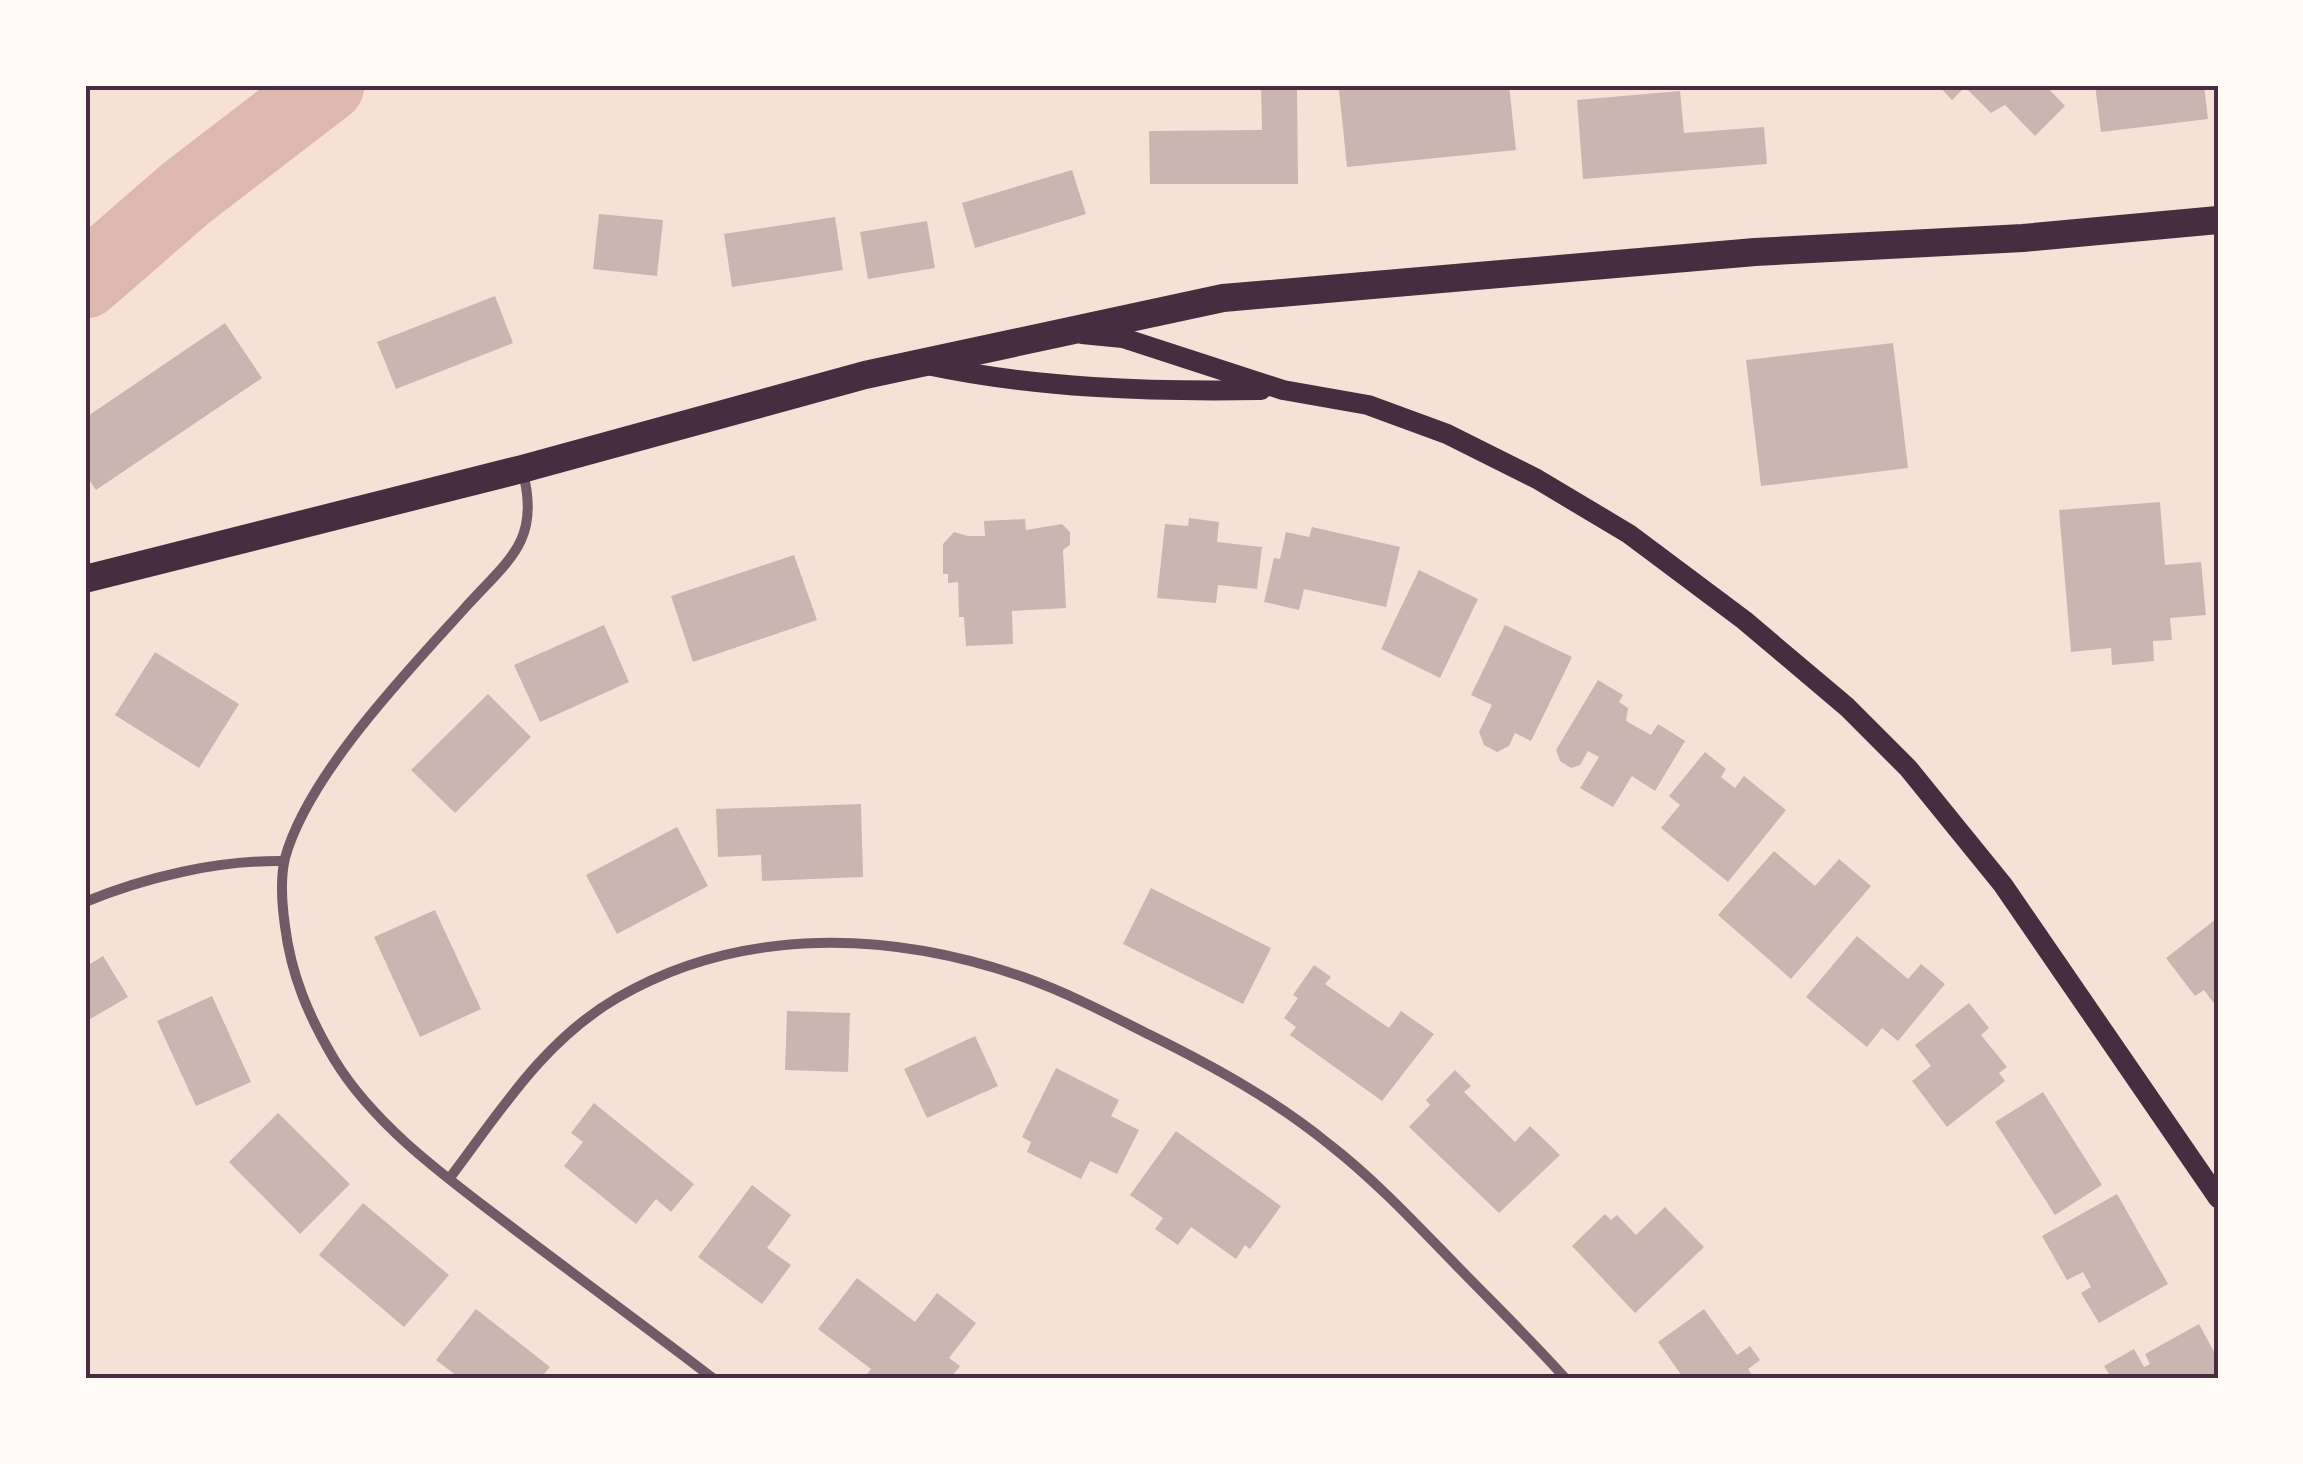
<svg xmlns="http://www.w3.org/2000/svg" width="2303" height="1464" font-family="Karla,sans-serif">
	<rect width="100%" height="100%" fill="#f7e1d7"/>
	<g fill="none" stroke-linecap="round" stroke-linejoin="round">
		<path stroke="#dcb8b0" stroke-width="75" d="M 85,281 L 185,194 L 327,85"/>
	</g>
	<path fill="#ccb4b1" d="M 1261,85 L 1297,85 L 1298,184 L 1150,184 L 1149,131 L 1262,130 Z
		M 1389,85 L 1509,85 L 1516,150 L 1347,167 L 1339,90 Z
		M 1938,85 L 2045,85 L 2065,106 L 2035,136 L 2005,105 L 1991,113 L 1965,87 L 1952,100 Z
		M 2095,85 L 2204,85 L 2208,119 L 2101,132 Z
		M 1680,91 L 1684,133 L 1764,127 L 1767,164 L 1583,179 L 1577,100 Z
		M 1072,170 L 1086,214 L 975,248 L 962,203 Z
		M 599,214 L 663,220 L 657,276 L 593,269 Z
		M 835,217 L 843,270 L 732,287 L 724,234 Z
		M 927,221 L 935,268 L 868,279 L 860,232 Z
		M 495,296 L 513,343 L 396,389 L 377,342 Z
		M 225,323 L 262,378 L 96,490 L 85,474 L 85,418 Z
		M 1893,343 L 1908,468 L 1761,486 L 1746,360 Z
		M 2160,502 L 2165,565 L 2201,562 L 2206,615 L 2170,618 L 2172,640 L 2153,641 L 2154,661 L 2112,665 L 2111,648 L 2071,652 L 2059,510 Z
		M 1189,518 L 1219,522 L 1217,542 L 1262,547 L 1257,589 L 1218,585 L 1216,603 L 1157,598 L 1165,524 L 1188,526 Z
		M 1025,519 L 1026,530 L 1062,524 L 1070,532 L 1070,545 L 1063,550 L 1066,608 L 1012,611 L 1013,644 L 966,646 L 964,617 L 959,617 L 958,582 L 948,583 L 948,574 L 943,574 L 943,544 L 954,532 L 968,536 L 985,536 L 984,521 Z
		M 1312,527 L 1400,547 L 1386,607 L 1304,589 L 1299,610 L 1264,602 L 1274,558 L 1280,559 L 1286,532 L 1309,537 Z
		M 794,555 L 817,620 L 693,662 L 671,596 Z
		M 1419,570 L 1478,599 L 1440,678 L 1381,649 Z
		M 604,625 L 629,682 L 540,722 L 514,665 Z
		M 1505,625 L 1572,657 L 1531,741 L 1515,733 L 1509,746 L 1497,752 L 1484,745 L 1479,732 L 1492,705 L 1471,695 Z
		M 155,652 L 239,704 L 199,768 L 115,715 Z
		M 1598,680 L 1623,695 L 1619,702 L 1628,708 L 1626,721 L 1651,735 L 1658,724 L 1685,741 L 1655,791 L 1632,776 L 1613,807 L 1580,788 L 1599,757 L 1588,751 L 1580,765 L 1571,768 L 1560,761 L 1556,750 Z
		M 488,694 L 531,737 L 455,813 L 411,770 Z
		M 1705,752 L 1726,769 L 1721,777 L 1735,788 L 1744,776 L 1786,810 L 1728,882 L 1661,828 L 1680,805 L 1669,796 Z
		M 861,804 L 863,877 L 762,881 L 761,855 L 718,857 L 716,809 Z
		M 677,827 L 708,886 L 617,934 L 586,875 Z
		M 1774,851 L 1815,886 L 1839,859 L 1871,886 L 1791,979 L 1718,915 Z
		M 1151,888 L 1271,948 L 1243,1004 L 1123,944 Z
		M 435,910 L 481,1009 L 420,1037 L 374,937 Z
		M 2216,919 L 2218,922 L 2218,1009 L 2204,990 L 2195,996 L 2166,958 Z
		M 1857,936 L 1908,979 L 1921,964 L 1945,984 L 1898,1041 L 1882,1028 L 1867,1047 L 1806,997 Z
		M 103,956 L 128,997 L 85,1022 L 85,967 Z
		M 1314,965 L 1331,977 L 1325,984 L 1389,1028 L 1401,1011 L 1434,1034 L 1382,1101 L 1290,1035 L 1296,1027 L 1284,1018 L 1298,998 L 1293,995 Z
		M 212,996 L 251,1082 L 196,1106 L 157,1021 Z
		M 1969,1003 L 1989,1028 L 1981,1035 L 2007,1067 L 1999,1073 L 2005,1081 L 1947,1127 L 1912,1081 L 1931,1066 L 1915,1045 Z
		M 787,1011 L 850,1013 L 848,1072 L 785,1070 Z
		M 975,1036 L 998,1086 L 927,1118 L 904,1069 Z
		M 1056,1068 L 1119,1100 L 1111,1116 L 1139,1130 L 1117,1174 L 1090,1161 L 1081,1179 L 1027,1152 L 1031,1142 L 1022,1137 Z
		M 1455,1070 L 1471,1086 L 1464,1092 L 1515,1142 L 1530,1126 L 1560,1155 L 1499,1213 L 1409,1127 L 1430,1105 L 1426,1100 Z
		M 2043,1092 L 2102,1185 L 2055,1215 L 1995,1122 Z
		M 594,1103 L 694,1184 L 671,1212 L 656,1199 L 636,1224 L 564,1166 L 583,1142 L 571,1133 Z
		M 278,1113 L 350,1184 L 300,1234 L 229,1162 Z
		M 1176,1131 L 1281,1206 L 1250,1249 L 1245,1245 L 1236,1259 L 1191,1227 L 1178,1245 L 1155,1229 L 1163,1218 L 1130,1195 Z
		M 752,1185 L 791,1215 L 767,1248 L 791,1265 L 762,1304 L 698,1257 Z
		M 2117,1194 L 2168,1284 L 2099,1323 L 2081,1293 L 2091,1287 L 2083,1272 L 2067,1280 L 2042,1236 Z
		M 363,1203 L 449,1275 L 404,1327 L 319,1255 Z
		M 1665,1207 L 1704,1247 L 1635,1313 L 1572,1246 L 1605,1214 L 1611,1220 L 1617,1215 L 1636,1235 Z
		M 857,1278 L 915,1322 L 937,1293 L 976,1323 L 949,1358 L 960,1366 L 950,1379 L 863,1379 L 871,1369 L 818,1329 Z
		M 476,1309 L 550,1367 L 540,1379 L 461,1379 L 436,1360 Z
		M 1704,1309 L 1737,1355 L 1750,1346 L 1760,1360 L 1748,1369 L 1755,1379 L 1684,1379 L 1658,1342 Z
		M 2199,1324 L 2218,1359 L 2218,1379 L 2112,1379 L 2104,1366 L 2134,1349 L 2144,1367 L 2150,1364 L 2145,1354 Z"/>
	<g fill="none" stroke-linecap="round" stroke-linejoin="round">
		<path stroke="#755966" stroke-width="10" d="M 523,473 C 541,542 507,561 464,609 C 406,673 308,775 285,858 C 280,879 282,905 285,926 C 291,975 309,1017 334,1059 C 372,1122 439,1172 497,1216 C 569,1271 642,1324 714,1379
			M 85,902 C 146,877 218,860 284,861
			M 449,1179 C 499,1113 543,1041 617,998 C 742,925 892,931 1026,978 C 1068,993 1110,1015 1150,1035 C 1213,1066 1275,1100 1330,1145 C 1375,1180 1416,1224 1456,1265 C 1493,1303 1531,1340 1566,1379"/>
		<path stroke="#4a2c40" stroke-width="20" d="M 1082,334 L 1123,338 L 1283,390 L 1368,405 L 1447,434 L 1537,479 L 1629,534 L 1744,620 L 1847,707 L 1908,768 L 2003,885 L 2218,1198
			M 927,365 C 1035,388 1150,392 1261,390"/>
		<path stroke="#4a2c40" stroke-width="28" d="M 85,579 L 522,469 L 865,375 L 1223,298 L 1755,252 L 2023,238 L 2218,220"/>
	</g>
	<rect width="2303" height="1464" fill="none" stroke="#fffaf5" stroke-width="175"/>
	<rect x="88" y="88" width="2128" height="1288" fill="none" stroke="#4a2c40" stroke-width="4"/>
</svg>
